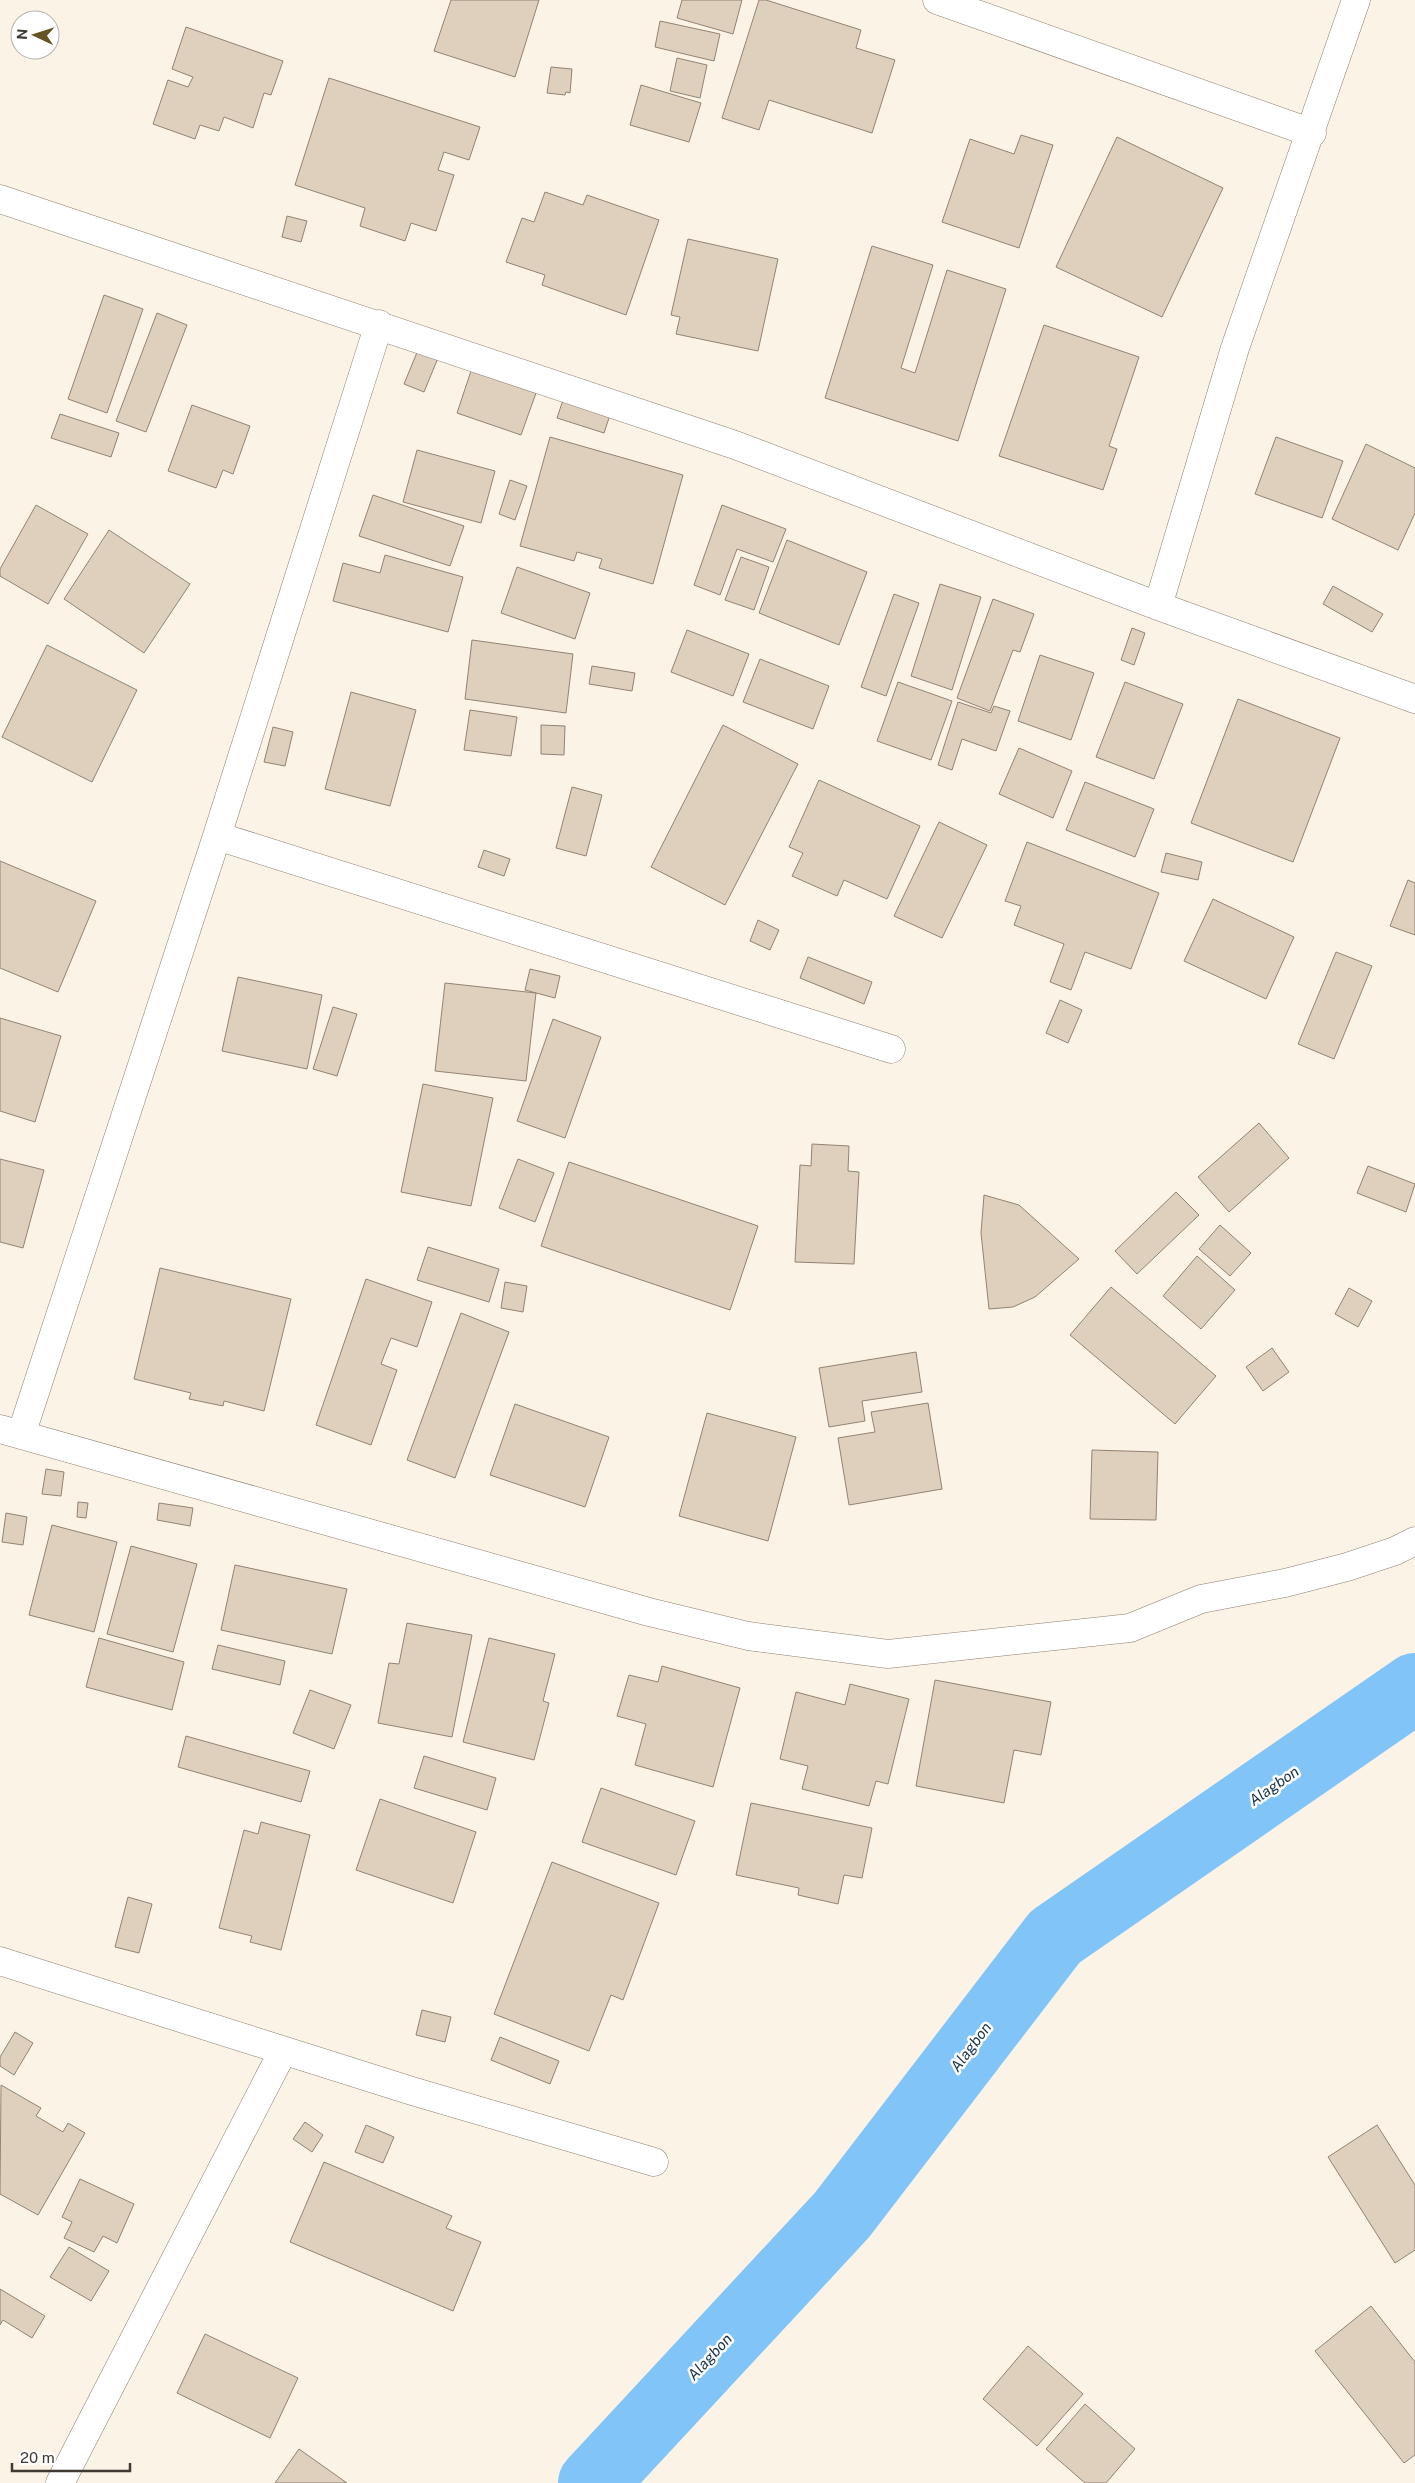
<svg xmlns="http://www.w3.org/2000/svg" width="1415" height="2483" font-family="'Public Sans',sans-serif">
	<rect width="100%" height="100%" fill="#fcf3e7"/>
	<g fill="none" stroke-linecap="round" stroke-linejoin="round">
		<path stroke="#80c4f8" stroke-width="70" d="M 593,2483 L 842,2215 L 1055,1937 L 1415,1688"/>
	</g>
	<path fill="#dfcfbd" stroke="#928373" d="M 451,0 L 539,0 L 515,77 L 434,51 Z
		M 682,0 L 742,0 L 733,34 L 677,18 Z
		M 759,0 L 766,0 L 861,30 L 856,48 L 895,60 L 872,133 L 769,100 L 759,130 L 722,118 Z
		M 660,21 L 720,34 L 714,61 L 655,47 Z
		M 186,27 L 283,61 L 271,95 L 264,93 L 253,128 L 224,117 L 219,131 L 200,125 L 195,139 L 153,124 L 168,80 L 188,87 L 193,77 L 172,69 Z
		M 677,58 L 707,65 L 700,98 L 670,91 Z
		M 551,67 L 572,69 L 570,93 L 566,92 L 565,95 L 547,93 Z
		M 329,78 L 480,127 L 469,160 L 444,152 L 438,170 L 454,175 L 436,231 L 411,223 L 405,241 L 360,226 L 365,208 L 295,185 Z
		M 641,85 L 701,103 L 689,142 L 630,125 Z
		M 1021,135 L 1053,145 L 1019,248 L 942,222 L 970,139 L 1014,154 Z
		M 1117,137 L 1223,188 L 1162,317 L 1056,267 Z
		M 545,192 L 583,205 L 587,195 L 659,220 L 626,315 L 542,285 L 545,275 L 506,262 L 522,218 L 534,222 Z
		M 287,216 L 307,221 L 301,242 L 282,237 Z
		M 688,239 L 778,259 L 758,351 L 676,334 L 680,317 L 671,315 Z
		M 872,246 L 933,265 L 901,368 L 915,373 L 947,270 L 1006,289 L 958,441 L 825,398 Z
		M 104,295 L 143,309 L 107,413 L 68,399 Z
		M 157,313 L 187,325 L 146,432 L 116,421 Z
		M 1044,325 L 1139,357 L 1109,446 L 1117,449 L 1103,490 L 999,456 Z
		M 418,350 L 438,358 L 424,392 L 404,384 Z
		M 471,371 L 536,393 L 521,435 L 457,413 Z
		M 563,400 L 610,415 L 604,433 L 557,418 Z
		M 192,405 L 250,426 L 233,474 L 223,470 L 216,488 L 168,471 Z
		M 60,414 L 119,433 L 111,457 L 51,438 Z
		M 550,437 L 683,475 L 653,584 L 599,568 L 602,559 L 577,552 L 574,561 L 520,546 Z
		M 1276,437 L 1343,461 L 1322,518 L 1255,494 Z
		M 1366,444 L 1415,468 L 1415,513 L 1398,550 L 1332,519 Z
		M 417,450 L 495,471 L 481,523 L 403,502 Z
		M 510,480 L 527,486 L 515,520 L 499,514 Z
		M 373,495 L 464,526 L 450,566 L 359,536 Z
		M 36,505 L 88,534 L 48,604 L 0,576 L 0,569 Z
		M 722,505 L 786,529 L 773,562 L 737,549 L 720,595 L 694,585 Z
		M 109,530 L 190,584 L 144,653 L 64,599 Z
		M 787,540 L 867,572 L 839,645 L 759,613 Z
		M 385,555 L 463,577 L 448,632 L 333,601 L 343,563 L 380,573 Z
		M 741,557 L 769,567 L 754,610 L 725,600 Z
		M 517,567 L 590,593 L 575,639 L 501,613 Z
		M 940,584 L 981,597 L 952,690 L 911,676 Z
		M 1333,586 L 1383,614 L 1372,632 L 1323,604 Z
		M 894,594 L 919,603 L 886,696 L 861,687 Z
		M 993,599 L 1034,614 L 1020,652 L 1013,650 L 990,711 L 957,698 Z
		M 1132,628 L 1145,633 L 1134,665 L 1121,660 Z
		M 687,630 L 749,654 L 733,696 L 671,672 Z
		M 472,640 L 573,654 L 566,713 L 465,699 Z
		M 47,645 L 137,690 L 92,782 L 2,737 Z
		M 1040,655 L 1094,673 L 1071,740 L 1018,721 Z
		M 760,659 L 829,686 L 813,729 L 743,702 Z
		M 592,666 L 635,673 L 632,691 L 589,684 Z
		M 898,682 L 952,701 L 931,760 L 877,741 Z
		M 1125,682 L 1183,704 L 1154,779 L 1096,757 Z
		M 351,692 L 416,710 L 390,806 L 325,789 Z
		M 1238,699 L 1340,738 L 1293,862 L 1191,823 Z
		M 958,702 L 991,713 L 994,706 L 1010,711 L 996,751 L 962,739 L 952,770 L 938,765 Z
		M 470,710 L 517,717 L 511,756 L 464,750 Z
		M 541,725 L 565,726 L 564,755 L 541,754 Z
		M 723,725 L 798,764 L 725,905 L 651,867 Z
		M 273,727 L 293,732 L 285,766 L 264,762 Z
		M 1019,748 L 1072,771 L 1053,818 L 999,794 Z
		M 819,780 L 920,826 L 887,899 L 844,880 L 837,896 L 792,876 L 803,853 L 789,847 Z
		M 1085,782 L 1154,809 L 1135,857 L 1066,830 Z
		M 572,787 L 602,795 L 586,856 L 556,848 Z
		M 939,822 L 987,845 L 942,938 L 894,916 Z
		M 1027,842 L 1159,893 L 1131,969 L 1085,952 L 1071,990 L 1050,982 L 1064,944 L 1014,925 L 1021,906 L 1005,901 Z
		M 484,850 L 510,859 L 504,876 L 478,867 Z
		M 1166,853 L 1202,862 L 1198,880 L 1161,872 Z
		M 0,861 L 96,901 L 58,992 L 0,968 Z
		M 1408,880 L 1415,883 L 1415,935 L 1390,926 Z
		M 1213,899 L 1294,937 L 1266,999 L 1184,961 Z
		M 758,920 L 779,930 L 770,950 L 750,941 Z
		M 1336,952 L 1372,966 L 1334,1059 L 1298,1044 Z
		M 808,957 L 872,982 L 864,1004 L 800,978 Z
		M 530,969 L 560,976 L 555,998 L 525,990 Z
		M 238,977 L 322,995 L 307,1069 L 222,1051 Z
		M 445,983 L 536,993 L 526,1081 L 435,1071 Z
		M 1060,1000 L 1082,1010 L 1068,1043 L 1046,1033 Z
		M 333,1007 L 357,1014 L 337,1076 L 313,1069 Z
		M 0,1018 L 61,1036 L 35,1122 L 0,1111 Z
		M 553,1019 L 601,1037 L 565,1138 L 517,1121 Z
		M 423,1084 L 493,1098 L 471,1206 L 401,1192 Z
		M 1259,1123 L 1289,1158 L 1229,1212 L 1198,1177 Z
		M 812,1144 L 849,1146 L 848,1171 L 859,1172 L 854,1264 L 795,1262 L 800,1165 L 811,1166 Z
		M 0,1159 L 44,1170 L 23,1248 L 0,1242 Z
		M 518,1159 L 554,1173 L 535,1222 L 499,1208 Z
		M 569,1162 L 758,1226 L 730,1310 L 541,1246 Z
		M 1368,1166 L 1415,1184 L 1406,1212 L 1357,1193 Z
		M 1176,1192 L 1199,1215 L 1137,1274 L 1115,1251 Z
		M 984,1195 L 1019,1205 L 1079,1259 L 1035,1297 L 1013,1307 L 989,1309 L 981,1233 Z
		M 1220,1225 L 1251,1253 L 1230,1276 L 1199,1249 Z
		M 428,1247 L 499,1269 L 489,1302 L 417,1280 Z
		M 1197,1256 L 1235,1290 L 1201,1329 L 1163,1296 Z
		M 160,1268 L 291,1299 L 264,1411 L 224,1401 L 223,1406 L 189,1399 L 191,1393 L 134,1379 Z
		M 366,1279 L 432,1302 L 417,1347 L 391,1338 L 381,1364 L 397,1370 L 371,1445 L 316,1425 Z
		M 505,1282 L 527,1286 L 523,1312 L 501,1308 Z
		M 1111,1287 L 1216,1376 L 1175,1424 L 1070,1335 Z
		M 1349,1288 L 1372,1301 L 1358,1327 L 1335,1314 Z
		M 461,1313 L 509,1332 L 455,1478 L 407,1460 Z
		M 1272,1348 L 1289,1372 L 1263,1391 L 1246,1367 Z
		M 916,1352 L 922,1392 L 862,1401 L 865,1421 L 829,1427 L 819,1368 Z
		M 928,1403 L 942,1489 L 849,1505 L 838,1438 L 875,1432 L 871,1412 Z
		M 515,1404 L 609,1437 L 585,1507 L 490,1475 Z
		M 707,1413 L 796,1437 L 768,1541 L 679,1516 Z
		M 1092,1450 L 1158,1452 L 1156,1520 L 1090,1519 Z
		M 46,1469 L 64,1472 L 61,1496 L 42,1494 Z
		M 78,1502 L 88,1503 L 86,1518 L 77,1517 Z
		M 159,1503 L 193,1508 L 190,1526 L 157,1520 Z
		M 6,1513 L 27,1517 L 23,1545 L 2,1542 Z
		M 52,1525 L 117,1542 L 94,1632 L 29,1615 Z
		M 131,1546 L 197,1564 L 173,1652 L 107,1634 Z
		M 235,1565 L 347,1589 L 332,1654 L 221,1630 Z
		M 407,1623 L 472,1635 L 452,1737 L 378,1723 L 389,1663 L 399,1664 Z
		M 99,1638 L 184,1662 L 172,1710 L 86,1687 Z
		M 489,1638 L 555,1654 L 543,1701 L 549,1703 L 534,1760 L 463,1742 Z
		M 218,1645 L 285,1661 L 280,1685 L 212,1669 Z
		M 662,1666 L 740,1688 L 713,1787 L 635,1765 L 646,1724 L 617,1716 L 629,1675 L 658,1682 Z
		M 935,1680 L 1051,1702 L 1041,1755 L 1014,1750 L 1004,1803 L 916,1786 Z
		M 850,1684 L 909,1699 L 888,1784 L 876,1781 L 869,1806 L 802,1789 L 808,1766 L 780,1759 L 796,1692 L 845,1705 Z
		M 310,1690 L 351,1705 L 334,1749 L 293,1733 Z
		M 186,1736 L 310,1771 L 301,1802 L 178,1767 Z
		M 424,1756 L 496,1778 L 487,1810 L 414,1788 Z
		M 601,1788 L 695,1821 L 676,1875 L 582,1842 Z
		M 380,1799 L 476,1832 L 453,1903 L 356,1870 Z
		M 751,1803 L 872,1828 L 862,1878 L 844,1875 L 838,1904 L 798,1895 L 799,1888 L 736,1875 Z
		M 261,1822 L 310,1835 L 281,1950 L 250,1942 L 252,1936 L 219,1928 L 244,1830 L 258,1834 Z
		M 552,1862 L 659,1903 L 623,2000 L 611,1995 L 589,2051 L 494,2014 Z
		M 128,1897 L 152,1904 L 139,1953 L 115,1947 Z
		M 422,2010 L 451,2017 L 445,2042 L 416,2035 Z
		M 15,2032 L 33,2043 L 14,2075 L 0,2066 L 0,2057 Z
		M 500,2037 L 559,2061 L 550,2084 L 491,2060 Z
		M 1,2085 L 41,2108 L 36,2116 L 63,2132 L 68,2123 L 85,2133 L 38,2215 L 0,2194 Z
		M 305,2122 L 323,2135 L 312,2152 L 293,2139 Z
		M 366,2125 L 394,2137 L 383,2163 L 355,2152 Z
		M 1377,2125 L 1415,2185 L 1415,2250 L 1395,2263 L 1328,2157 Z
		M 324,2162 L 452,2216 L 446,2228 L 481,2242 L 453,2311 L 290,2242 Z
		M 80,2179 L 134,2204 L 117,2243 L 103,2236 L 94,2252 L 64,2238 L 72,2222 L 62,2217 Z
		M 69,2247 L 109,2271 L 91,2301 L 50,2277 Z
		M 0,2289 L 45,2316 L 32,2338 L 3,2320 L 0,2325 Z
		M 1371,2306 L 1415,2362 L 1415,2455 L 1404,2463 L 1315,2351 Z
		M 205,2334 L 298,2378 L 270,2438 L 177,2393 Z
		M 1028,2346 L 1083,2394 L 1037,2446 L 983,2399 Z
		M 1085,2404 L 1135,2449 L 1106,2483 L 1085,2483 L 1046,2449 Z
		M 299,2449 L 347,2483 L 275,2483 Z"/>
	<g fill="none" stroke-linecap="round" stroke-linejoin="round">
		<defs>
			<path id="minor" d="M 937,0 L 1312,133
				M 0,199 L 735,445 L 1158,606 L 1415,699
				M 1158,606 L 1235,348 L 1356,0
				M 217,836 L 891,1049
				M 0,1429 L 649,1612 L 748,1636 L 888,1654 L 1130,1628 L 1201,1599 L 1285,1583 L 1347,1567 L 1395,1551 L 1415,1541
				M 21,1435 L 217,836 L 379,324
				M 0,1961 L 412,2091 L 654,2162
				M 60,2483 L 283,2051"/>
		</defs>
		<use href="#minor" stroke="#8d7f6e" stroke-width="29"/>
		<use href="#minor" stroke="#fff" stroke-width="28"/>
	</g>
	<g text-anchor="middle" stroke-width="5" stroke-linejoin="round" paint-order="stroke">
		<g font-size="15" font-style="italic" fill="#143247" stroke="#fff">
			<text transform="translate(1274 1786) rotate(-35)" y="5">Alagbon</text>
			<text transform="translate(971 2047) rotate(-53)" y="5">Alagbon</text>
			<text transform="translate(710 2357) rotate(-47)" y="5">Alagbon</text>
		</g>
	</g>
	<g transform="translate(35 35) rotate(274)"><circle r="24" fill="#ffffff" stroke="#b3b0ad"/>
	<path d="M0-4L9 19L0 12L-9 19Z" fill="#645421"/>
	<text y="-8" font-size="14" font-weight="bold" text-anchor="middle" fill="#403a32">N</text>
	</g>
	<path d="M12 2463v8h118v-8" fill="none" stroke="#403a32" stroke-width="2.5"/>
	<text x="20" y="2463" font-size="15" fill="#403a32" stroke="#ffffff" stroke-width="4" paint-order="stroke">20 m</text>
</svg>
